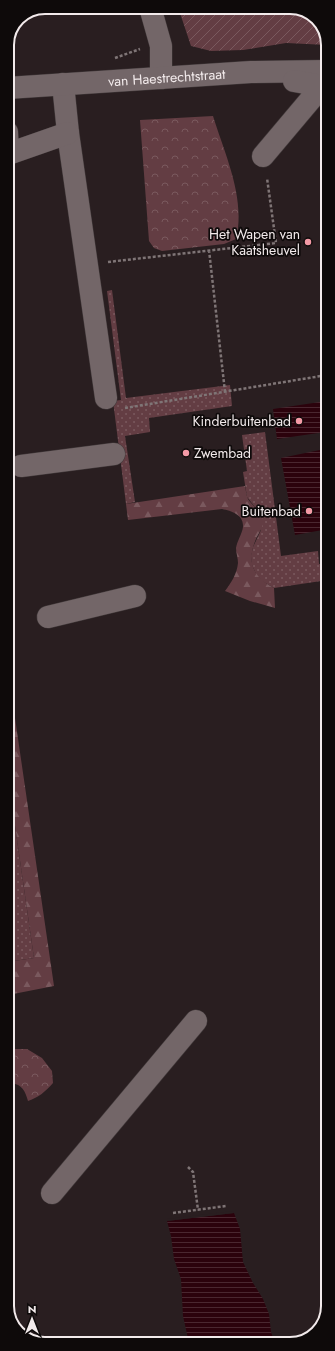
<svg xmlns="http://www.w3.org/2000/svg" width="335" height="1351" font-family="Jost,sans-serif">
	<defs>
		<pattern id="grass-dots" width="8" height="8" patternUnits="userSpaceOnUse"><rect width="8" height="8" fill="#633d43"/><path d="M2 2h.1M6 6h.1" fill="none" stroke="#7a595e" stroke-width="1.8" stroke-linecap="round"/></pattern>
		<pattern id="forest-firs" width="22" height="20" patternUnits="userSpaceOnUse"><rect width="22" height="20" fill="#633d43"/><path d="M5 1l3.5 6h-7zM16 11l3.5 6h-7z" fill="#7a595e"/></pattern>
		<pattern id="park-crowns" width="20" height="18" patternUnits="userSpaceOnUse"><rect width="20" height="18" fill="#633d43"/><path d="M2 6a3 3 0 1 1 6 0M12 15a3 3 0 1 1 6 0" fill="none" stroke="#7a595e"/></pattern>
		<pattern id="garden-furrows" width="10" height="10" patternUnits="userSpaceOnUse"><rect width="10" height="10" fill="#633d43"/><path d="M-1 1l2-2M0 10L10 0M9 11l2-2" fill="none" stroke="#7a595e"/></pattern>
		<pattern id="water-rules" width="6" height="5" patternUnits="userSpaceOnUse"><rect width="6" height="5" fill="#2b020c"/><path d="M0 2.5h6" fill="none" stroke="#4a2730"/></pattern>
	</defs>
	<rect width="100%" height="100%" fill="#291e20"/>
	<path fill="url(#grass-dots)" d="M 112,290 L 126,398 L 230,385 L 232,406 L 149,418 L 150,432 L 125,436 L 135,502 L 126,504 L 113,401 L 121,400 L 107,291 Z
		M 265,432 L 281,556 L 318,551 L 319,564 L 328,563 L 328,580 L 274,588 L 262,581 L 256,574 L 252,565 L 251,556 L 253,547 L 261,530 L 258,511 L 247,497 L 243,472 L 247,471 L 242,435 Z
		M 7,770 L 34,958 L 7,962 Z"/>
	<path fill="url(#forest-firs)" d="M 245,486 C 246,490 246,495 248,499 C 253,507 263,512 263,522 C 263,528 258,534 256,539 C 246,562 253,577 274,588 L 275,608 L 250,601 L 225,591 C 231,583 237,574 238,563 C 238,558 236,553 236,548 C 237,541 242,534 243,527 C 244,515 232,511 222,509 L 128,520 L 126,504 Z
		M 7,663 L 54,986 L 8,995 L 7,962 L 34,958 L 7,770 Z"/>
	<path fill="url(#park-crowns)" d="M 213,116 C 225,155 246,198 236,239 L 224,244 L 162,251 L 154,248 L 149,241 L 140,120 Z
		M 8,1049 L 27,1049 L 42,1058 L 52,1071 L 53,1083 C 45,1092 39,1097 28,1101 C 25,1090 21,1082 8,1084 Z"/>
	<path fill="url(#garden-furrows)" d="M 178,7 L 295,7 L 315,17 L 327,38 L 327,45 L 286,43 L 243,50 L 211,51 L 191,46 Z"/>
	<path fill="url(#water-rules)" d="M 320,402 L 325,432 L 277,439 L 273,409 Z
		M 320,450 L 328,493 L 328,529 L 295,535 L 281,458 Z
		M 234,1213 L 240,1229 L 243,1262 L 253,1283 L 263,1299 L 269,1314 L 271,1332 L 275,1343 L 189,1343 L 183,1316 L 181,1279 L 174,1259 L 171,1236 L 167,1221 Z"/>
	<path fill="#291e20" d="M 233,1211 L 234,1213 L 167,1221 L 167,1219 Z"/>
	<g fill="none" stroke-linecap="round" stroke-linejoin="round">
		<defs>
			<g id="minor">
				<path d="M 150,7 L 161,46 L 161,78"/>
				<path d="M 63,84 L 68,133 L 106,398"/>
				<path id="s1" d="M 7,88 L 251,72 L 327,71"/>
				<path d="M 7,132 L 8,154 L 68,133"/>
				<path d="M 263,156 L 322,86 L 294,81"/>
				<path d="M 21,466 L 114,454"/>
				<path d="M 48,617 L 135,596"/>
				<path d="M 52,1193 L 196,1021"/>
			</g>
		</defs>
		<use href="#minor" stroke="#423a3b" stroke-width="23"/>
		<path stroke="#7f7576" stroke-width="2.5" stroke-dasharray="3 2" stroke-linecap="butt" d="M 115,58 L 140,49
			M 209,250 L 225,392
			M 108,262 L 276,243 L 267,178
			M 125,408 L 321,376 L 327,377
			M 188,1167 L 193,1172 L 198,1210
			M 173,1213 L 226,1206"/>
		<use href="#minor" stroke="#736668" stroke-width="22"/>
	</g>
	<g fill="#f49aa6" stroke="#0e0a0a" stroke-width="1.5">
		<circle cx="308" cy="242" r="4"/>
		<circle cx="299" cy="421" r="4"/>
		<circle cx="186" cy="453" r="4"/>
		<circle cx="309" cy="511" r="4"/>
	</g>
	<g text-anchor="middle" stroke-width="3.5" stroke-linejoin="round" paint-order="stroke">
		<g font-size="14" fill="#f2eaeb" stroke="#0e0a0a">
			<text dy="5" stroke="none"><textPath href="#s1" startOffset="160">van Haestrechtstraat</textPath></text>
		</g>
		<g font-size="14" fill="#f2eaeb" stroke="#0e0a0a" text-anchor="end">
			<text x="300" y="239">Het Wapen van<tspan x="300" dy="16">Kaatsheuvel</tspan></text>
			<text x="291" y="426">Kinderbuitenbad</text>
			<text x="194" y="458" text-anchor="start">Zwembad</text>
			<text x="301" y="516">Buitenbad</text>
		</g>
	</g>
	<path d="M0 0H335V1351H0ZM45 14H290A31 31 0 0 1 321 45V1306A31 31 0 0 1 290 1337H45A31 31 0 0 1 14 1306V45A31 31 0 0 1 45 14Z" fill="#0e0a0a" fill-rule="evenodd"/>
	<path fill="none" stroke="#f2eaeb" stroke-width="2" d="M45 14H290A31 31 0 0 1 321 45V1306A31 31 0 0 1 290 1337H45A31 31 0 0 1 14 1306V45A31 31 0 0 1 45 14Z"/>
	<g transform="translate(32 1319)" stroke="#0e0a0a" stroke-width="3" paint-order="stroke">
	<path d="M0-3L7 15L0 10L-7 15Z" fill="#f2eaeb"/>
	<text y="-6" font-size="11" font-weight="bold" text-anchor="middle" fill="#f2eaeb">N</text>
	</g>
</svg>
